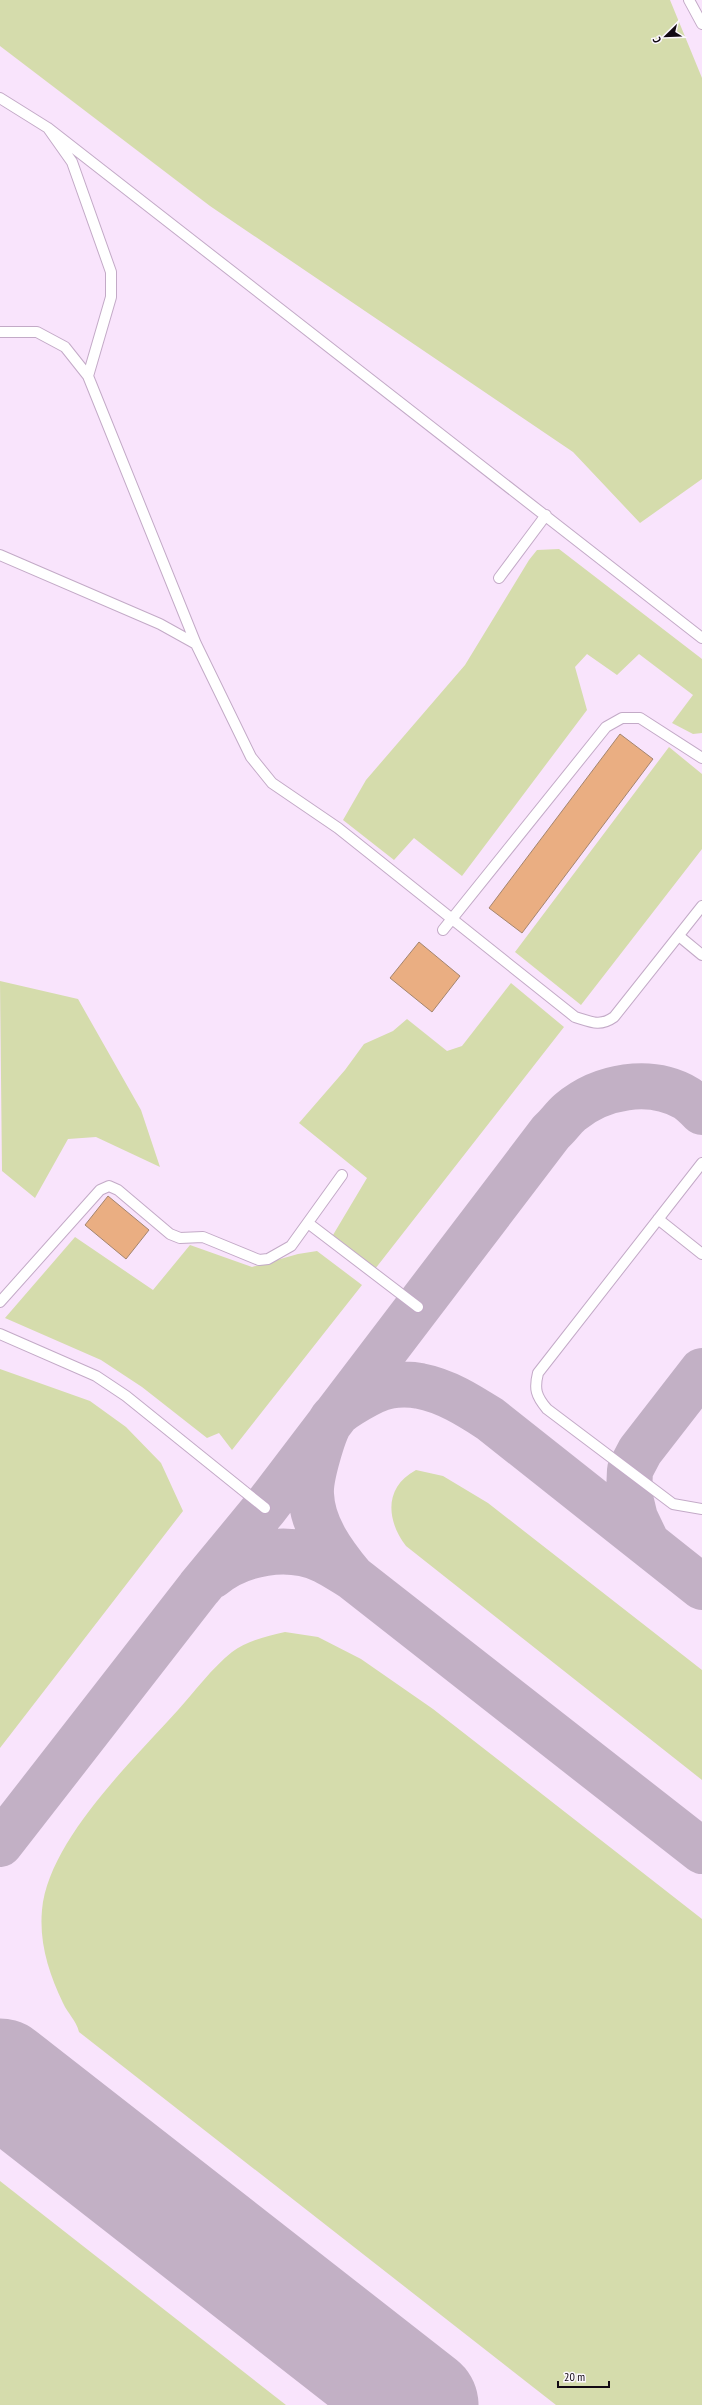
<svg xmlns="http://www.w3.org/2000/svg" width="702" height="2405" font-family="'PT Sans Narrow',sans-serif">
	<rect width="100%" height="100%" fill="#f9e4fc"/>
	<path fill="#d5dcac" d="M 0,0 L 670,0 L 702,78 L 702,479 L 640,523 L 573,452 L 210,206 L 0,46 Z
		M 559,549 L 702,659 L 702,733 L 693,734 L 672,723 L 693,695 L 639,654 L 617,675 L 587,654 L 575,667 L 587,710 L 462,876 L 414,838 L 394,860 L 343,820 L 366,780 L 465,665 L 529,560 L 537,550 Z
		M 669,747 L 702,774 L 702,849 L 581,1005 L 515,952 Z
		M 0,981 L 78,999 L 141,1110 L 160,1167 L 96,1137 L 68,1139 L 35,1198 L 2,1171 Z
		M 511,983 L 564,1027 L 375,1269 L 333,1235 L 367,1178 L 299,1123 L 345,1070 L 364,1044 L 393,1031 L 407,1019 L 447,1051 L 462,1046 Z
		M 75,1237 L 153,1290 L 190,1245 L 252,1267 L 298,1254 L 317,1251 L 362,1285 L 232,1450 L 219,1433 L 207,1438 L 142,1387 L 101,1360 L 5,1318 Z
		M 0,1369 L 90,1401 L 126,1427 L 161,1463 L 183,1511 L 0,1748 Z
		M 416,1470 L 443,1476 L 488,1503 L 702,1670 L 702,1780 L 406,1546 C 386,1520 384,1487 416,1470 Z
		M 285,1632 L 318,1637 L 361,1659 L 433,1709 L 702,1919 L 702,2405 L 556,2405 L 79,2032 C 76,2020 68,2014 63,2003 C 49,1974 39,1943 42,1910 C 48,1841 133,1760 178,1710 C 195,1691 212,1668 232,1652 C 247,1641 267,1636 285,1632 Z
		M 0,2181 L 286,2405 L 0,2405 Z"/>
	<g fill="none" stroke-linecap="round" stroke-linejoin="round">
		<path stroke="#c2b0c5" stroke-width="46" d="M 647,1543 L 635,1518 L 629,1493 L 630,1470 L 640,1451 L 702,1371
			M 212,1576 C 241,1552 288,1544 323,1560 C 333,1565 342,1571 352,1577 C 333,1554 312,1526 311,1494 C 310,1478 323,1432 332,1419 C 340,1408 375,1388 389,1386 C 397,1384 411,1384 420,1386 C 446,1391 468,1405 490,1419 L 702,1587
			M 352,1577 L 702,1851
			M 0,1844 L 199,1588 L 265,1508 L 551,1132 C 558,1126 563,1118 570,1112 C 601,1086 650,1077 686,1098 C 691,1101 697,1107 702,1112"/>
		<path stroke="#c2b0c5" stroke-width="115" d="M 0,2076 L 421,2405"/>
	</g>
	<path fill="#eaae82" stroke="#a3856f" d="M 620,734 L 653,759 L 522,933 L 489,908 Z
		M 419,942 L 460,976 L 432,1012 L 390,978 Z
		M 108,1196 L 149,1230 L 126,1259 L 85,1225 Z"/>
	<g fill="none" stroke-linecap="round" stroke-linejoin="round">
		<defs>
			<path id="lane" d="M 689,0 L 702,24
				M 0,98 L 48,128 L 702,638
				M 48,128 L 72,162 L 111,272 L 111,297 L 88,376 L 196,644 L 251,757 L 272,783 L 338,828 L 575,1017 C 591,1022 600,1027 614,1017 L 702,906
				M 0,332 L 37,332 L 65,347 L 88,376
				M 0,555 L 160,624 L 196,644
				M 499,578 L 546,515
				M 443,930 L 606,727 L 622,718 L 640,718 L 702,758
				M 679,936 L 702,955
				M 702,1163 L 538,1373 C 534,1389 536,1396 547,1409 L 673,1504 L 702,1509
				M 658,1219 L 702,1254
				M 308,1223 L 418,1307
				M 0,1302 L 100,1190 L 109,1186 L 118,1190 L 170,1234 L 180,1238 L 203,1237 L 259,1260 L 268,1259 L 291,1246 L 342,1175
				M 0,1334 L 96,1376 L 126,1396 L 265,1508"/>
		</defs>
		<use href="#lane" stroke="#c3aac7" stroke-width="12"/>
		<use href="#lane" stroke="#fff" stroke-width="10"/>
	</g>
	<g transform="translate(666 36) rotate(247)" stroke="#fcf7fd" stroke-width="3" paint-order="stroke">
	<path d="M0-3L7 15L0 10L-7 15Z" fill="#120913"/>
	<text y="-6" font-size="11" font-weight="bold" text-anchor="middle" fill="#120913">С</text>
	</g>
	<path d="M558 2381v6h51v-6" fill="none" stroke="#120913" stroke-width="2"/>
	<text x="564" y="2381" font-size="12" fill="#120913" stroke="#fcf7fd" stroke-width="3" paint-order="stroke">20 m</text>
</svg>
